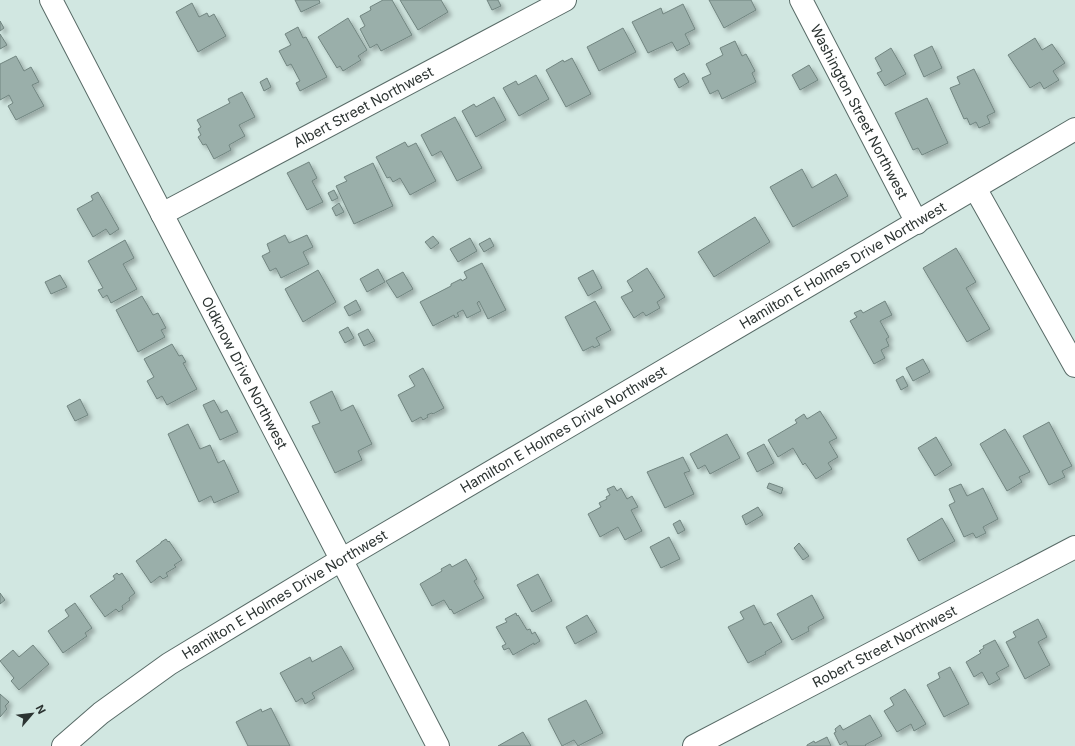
<svg xmlns="http://www.w3.org/2000/svg" width="1075" height="746" font-family="Inter,sans-serif">
	<defs>
		<filter id="shadow"><feDropShadow dx="3.5" dy="3.5" stdDeviation="2" flood-color="#0004"/></filter>
	</defs>
	<rect width="100%" height="100%" fill="#d1e7e1"/>
	<path fill="#9aafaa" stroke="#718580" filter="url(#shadow)" d="M 295,0 L 319,0 L 320,3 L 301,12 Z
		M 383,0 L 392,0 L 412,35 L 381,51 L 377,44 L 370,48 L 360,29 L 365,26 L 360,16 L 371,10 L 370,7 Z
		M 400,0 L 441,0 L 448,12 L 418,30 Z
		M 487,0 L 498,0 L 501,6 L 492,10 Z
		M 709,0 L 751,0 L 756,10 L 724,28 Z
		M 192,3 L 199,17 L 207,13 L 209,17 L 214,14 L 226,36 L 198,52 L 176,12 Z
		M 683,4 L 695,29 L 685,34 L 690,44 L 677,51 L 672,42 L 648,53 L 632,22 L 661,8 L 663,14 Z
		M 348,18 L 367,50 L 358,56 L 361,60 L 343,71 L 340,66 L 337,68 L 318,37 Z
		M 0,21 L 4,28 L 0,31 Z
		M 298,27 L 303,38 L 306,37 L 327,77 L 300,91 L 296,83 L 300,81 L 291,64 L 287,66 L 279,51 L 291,45 L 285,34 Z
		M 623,28 L 636,52 L 599,71 L 587,47 Z
		M 0,34 L 7,45 L 0,49 Z
		M 1035,38 L 1042,50 L 1052,44 L 1065,63 L 1053,71 L 1059,80 L 1044,89 L 1040,82 L 1030,88 L 1008,55 Z
		M 735,41 L 742,56 L 746,54 L 755,71 L 752,73 L 756,82 L 722,99 L 718,90 L 710,94 L 702,78 L 711,74 L 706,64 L 723,55 L 720,48 Z
		M 932,46 L 942,68 L 924,77 L 914,55 Z
		M 891,48 L 906,74 L 885,86 L 877,73 L 882,71 L 875,58 Z
		M 16,56 L 24,71 L 31,67 L 39,82 L 32,85 L 44,106 L 16,120 L 8,106 L 13,103 L 9,95 L 0,100 L 0,64 Z
		M 572,58 L 591,94 L 566,107 L 546,70 L 563,60 L 564,62 Z
		M 809,65 L 818,80 L 800,90 L 792,75 Z
		M 974,69 L 995,112 L 987,116 L 990,123 L 979,128 L 976,122 L 970,125 L 967,118 L 964,119 L 950,88 L 960,84 L 957,77 Z
		M 684,73 L 689,82 L 679,88 L 674,79 Z
		M 536,75 L 549,99 L 519,116 L 503,88 L 516,81 L 518,85 Z
		M 267,78 L 271,87 L 264,91 L 260,82 Z
		M 242,92 L 255,117 L 239,125 L 245,136 L 229,145 L 231,150 L 214,159 L 206,144 L 203,145 L 198,137 L 201,135 L 198,129 L 201,127 L 197,120 L 230,103 L 228,99 Z
		M 494,97 L 506,120 L 476,137 L 462,111 L 474,104 L 476,107 Z
		M 927,98 L 948,143 L 922,155 L 918,148 L 913,150 L 895,113 Z
		M 455,117 L 482,168 L 457,181 L 441,151 L 432,156 L 421,135 Z
		M 405,142 L 408,147 L 416,143 L 436,181 L 410,195 L 400,178 L 393,182 L 390,177 L 387,178 L 376,157 Z
		M 309,162 L 317,178 L 312,181 L 323,202 L 307,210 L 287,173 Z
		M 373,163 L 393,206 L 354,224 L 336,186 L 347,181 L 344,177 Z
		M 802,169 L 812,188 L 836,174 L 848,196 L 793,227 L 770,187 Z
		M 334,190 L 338,198 L 332,201 L 328,193 Z
		M 98,192 L 119,229 L 110,235 L 106,229 L 93,237 L 77,209 L 93,200 L 91,196 Z
		M 339,203 L 344,212 L 336,216 L 332,208 Z
		M 755,217 L 770,242 L 714,277 L 698,252 Z
		M 285,235 L 289,243 L 307,235 L 313,247 L 303,252 L 309,264 L 281,278 L 276,268 L 270,271 L 262,256 L 270,252 L 267,244 Z
		M 433,236 L 439,243 L 431,249 L 425,242 Z
		M 470,238 L 477,251 L 458,262 L 450,249 Z
		M 490,238 L 494,246 L 484,252 L 479,244 Z
		M 125,240 L 134,258 L 123,264 L 137,289 L 111,303 L 107,295 L 103,298 L 98,290 L 103,288 L 88,261 Z
		M 956,248 L 976,282 L 966,288 L 990,329 L 967,342 L 923,268 Z
		M 482,263 L 506,310 L 488,319 L 479,301 L 477,303 L 481,311 L 467,318 L 463,310 L 457,313 L 459,316 L 455,318 L 454,315 L 433,326 L 420,302 L 451,286 L 451,284 L 461,279 L 462,281 L 467,278 L 464,272 Z
		M 647,268 L 665,297 L 657,302 L 660,308 L 646,316 L 643,312 L 634,318 L 621,297 L 633,291 L 627,281 Z
		M 378,269 L 385,282 L 367,292 L 360,279 Z
		M 318,270 L 336,302 L 303,322 L 285,289 Z
		M 593,270 L 602,288 L 588,296 L 578,278 Z
		M 403,272 L 413,289 L 397,298 L 386,281 Z
		M 60,275 L 67,287 L 51,294 L 45,282 Z
		M 142,296 L 153,315 L 158,313 L 166,328 L 161,330 L 165,337 L 138,352 L 116,310 Z
		M 356,300 L 361,310 L 349,316 L 344,307 Z
		M 595,301 L 611,330 L 596,338 L 600,345 L 594,348 L 593,346 L 583,351 L 565,317 Z
		M 885,301 L 892,315 L 880,321 L 889,337 L 886,339 L 889,346 L 881,350 L 885,358 L 874,364 L 850,321 L 857,317 L 854,313 L 861,310 L 863,313 Z
		M 348,327 L 354,338 L 345,343 L 339,332 Z
		M 368,329 L 375,341 L 364,346 L 358,334 Z
		M 172,344 L 179,356 L 182,355 L 186,362 L 183,363 L 197,389 L 167,405 L 162,396 L 157,399 L 147,381 L 154,377 L 144,359 Z
		M 923,359 L 930,372 L 913,381 L 906,368 Z
		M 423,368 L 444,408 L 433,414 L 432,413 L 427,415 L 428,417 L 423,420 L 421,417 L 412,422 L 398,395 L 415,386 L 409,376 Z
		M 903,376 L 908,386 L 901,390 L 896,380 Z
		M 332,391 L 341,411 L 353,405 L 372,444 L 358,451 L 362,460 L 335,473 L 312,426 L 320,423 L 310,402 Z
		M 80,399 L 88,415 L 75,421 L 67,406 Z
		M 214,400 L 221,413 L 227,410 L 238,432 L 220,440 L 203,405 Z
		M 820,411 L 837,438 L 829,442 L 838,457 L 828,463 L 832,469 L 816,479 L 805,463 L 803,465 L 793,448 L 778,457 L 768,440 L 797,423 L 795,420 L 804,414 L 807,419 Z
		M 1049,422 L 1072,466 L 1062,471 L 1065,477 L 1049,485 L 1023,436 Z
		M 188,424 L 200,449 L 210,445 L 218,463 L 224,460 L 239,492 L 214,503 L 211,496 L 199,502 L 168,434 Z
		M 1005,429 L 1030,472 L 1019,477 L 1022,482 L 1007,491 L 980,444 Z
		M 727,434 L 740,458 L 710,474 L 705,465 L 698,469 L 690,454 Z
		M 936,437 L 952,465 L 935,476 L 918,448 Z
		M 764,444 L 774,463 L 757,472 L 747,453 Z
		M 683,457 L 690,471 L 684,473 L 694,494 L 665,508 L 647,472 Z
		M 769,483 L 783,488 L 781,494 L 767,488 Z
		M 961,484 L 967,496 L 983,488 L 998,519 L 983,527 L 986,533 L 976,538 L 973,533 L 964,537 L 949,505 L 955,502 L 949,489 Z
		M 614,486 L 617,491 L 621,488 L 627,499 L 632,496 L 638,507 L 631,510 L 642,531 L 625,540 L 618,527 L 600,537 L 588,514 L 601,507 L 599,503 L 607,499 L 606,497 L 610,495 L 607,489 Z
		M 758,507 L 763,515 L 746,525 L 742,516 Z
		M 942,518 L 955,541 L 919,561 L 907,539 Z
		M 680,520 L 685,530 L 678,534 L 673,524 Z
		M 669,537 L 680,559 L 661,568 L 650,547 Z
		M 166,539 L 168,542 L 169,541 L 182,560 L 174,565 L 176,567 L 166,573 L 168,576 L 163,579 L 160,576 L 151,583 L 136,561 L 161,543 L 161,542 Z
		M 799,543 L 809,556 L 803,560 L 794,548 Z
		M 466,559 L 477,579 L 474,581 L 484,598 L 454,614 L 451,609 L 450,610 L 444,600 L 432,606 L 420,584 L 442,571 L 441,569 L 450,564 L 452,567 Z
		M 117,573 L 119,575 L 122,573 L 135,593 L 129,598 L 130,600 L 122,606 L 123,609 L 119,612 L 116,609 L 105,617 L 90,596 L 115,579 L 113,576 Z
		M 538,574 L 552,601 L 532,612 L 517,585 Z
		M 0,593 L 5,600 L 0,604 Z
		M 812,595 L 824,618 L 808,627 L 809,631 L 792,640 L 777,614 Z
		M 75,603 L 92,628 L 85,633 L 87,636 L 63,653 L 48,631 L 69,616 L 65,610 Z
		M 754,605 L 764,625 L 771,622 L 782,642 L 765,652 L 766,654 L 748,663 L 728,627 L 744,619 L 740,612 Z
		M 516,613 L 517,616 L 518,615 L 527,630 L 530,629 L 532,634 L 535,632 L 540,641 L 534,645 L 534,643 L 513,655 L 509,648 L 504,650 L 502,646 L 506,644 L 496,627 L 507,622 L 505,619 Z
		M 587,615 L 597,632 L 575,644 L 566,627 Z
		M 1038,619 L 1047,637 L 1038,642 L 1050,665 L 1025,679 L 1006,642 L 1016,637 L 1013,632 Z
		M 995,640 L 1009,666 L 996,673 L 1000,679 L 989,685 L 982,672 L 974,677 L 966,662 L 981,653 L 979,651 L 984,648 L 983,646 Z
		M 33,645 L 49,664 L 19,690 L 11,681 L 14,678 L 0,661 L 13,650 L 19,657 Z
		M 341,646 L 354,669 L 312,693 L 315,698 L 305,704 L 302,698 L 296,702 L 280,673 L 310,657 L 312,662 Z
		M 950,667 L 969,704 L 944,717 L 927,685 L 940,678 L 938,673 Z
		M 905,689 L 926,724 L 914,731 L 911,724 L 897,732 L 884,711 L 894,705 L 890,698 Z
		M 0,694 L 9,702 L 5,706 L 7,709 L 0,717 Z
		M 586,700 L 603,733 L 578,746 L 574,740 L 562,746 L 548,719 Z
		M 271,708 L 290,746 L 248,746 L 236,722 L 261,709 L 262,712 Z
		M 870,715 L 882,736 L 865,745 L 866,746 L 848,746 L 846,741 L 840,745 L 834,733 L 836,732 L 835,729 L 840,725 L 843,730 Z
		M 523,732 L 531,746 L 498,746 Z
		M 827,737 L 831,746 L 807,746 L 807,745 L 814,741 L 815,743 Z"/>
	<g fill="none" stroke-linecap="round" stroke-linejoin="round">
		<defs>
			<g id="street">
				<path id="s1" d="M 51,0 L 438,746"/>
				<path id="s2" d="M 801,0 L 917,223"/>
				<path d="M 975,188 L 1075,366"/>
				<path id="s3" d="M 162,214 L 565,0"/>
				<path id="s4" d="M 694,746 L 1075,547"/>
			</g>
			<g id="secondary">
				<path id="s5" d="M 63,746 L 101,713 L 169,664 L 341,560 L 1075,129"/>
			</g>
		</defs>
		<use href="#street" stroke="#586b67" stroke-width="24"/>
		<use href="#secondary" stroke="#586b67" stroke-width="24"/>
		<use href="#street" stroke="#fff" stroke-width="22"/>
		<use href="#secondary" stroke="#fff" stroke-width="22"/>
	</g>
	<g text-anchor="middle" stroke-width="3" stroke-linejoin="round" paint-order="stroke">
		<g font-size="14" fill="#2b3331" stroke="#d1e7e1">
			<text dy="5" stroke="none"><textPath href="#s3" startOffset="228">Albert Street Northwest</textPath></text>
			<text dy="5" stroke="none"><textPath href="#s2" startOffset="126">Washington Street Northwest</textPath></text>
			<text dy="5" stroke="none"><textPath href="#s5" startOffset="917">Hamilton E Holmes Drive Northwest</textPath></text>
			<text dy="5" stroke="none"><textPath href="#s1" startOffset="420">Oldknow Drive Northwest</textPath></text>
			<text dy="5" stroke="none"><textPath href="#s5" startOffset="593">Hamilton E Holmes Drive Northwest</textPath></text>
			<text dy="5" stroke="none"><textPath href="#s5" startOffset="269">Hamilton E Holmes Drive Northwest</textPath></text>
			<text dy="5" stroke="none"><textPath href="#s4" startOffset="215">Robert Street Northwest</textPath></text>
		</g>
	</g>
	<g transform="translate(32 714) rotate(62)" stroke="#d1e7e1" stroke-width="3" paint-order="stroke">
	<path d="M0-3L7 15L0 10L-7 15Z" fill="#2b3331"/>
	<text y="-6" font-size="11" font-weight="bold" text-anchor="middle" fill="#2b3331">N</text>
	</g>
</svg>
